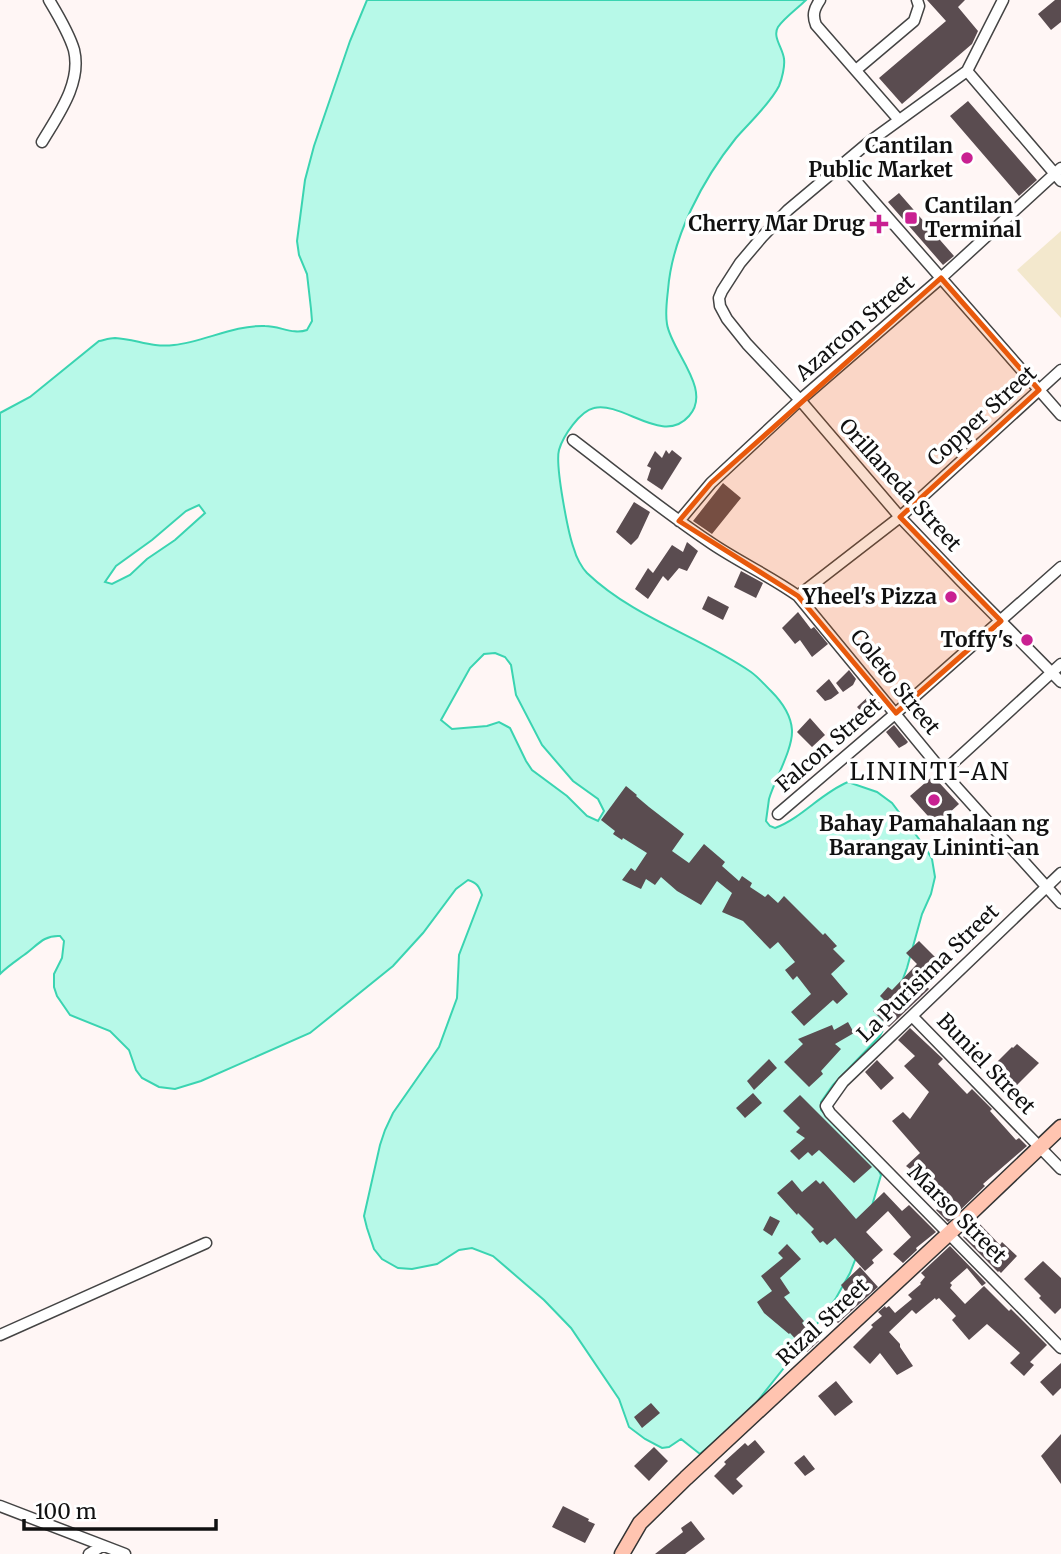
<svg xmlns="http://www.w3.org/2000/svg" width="1061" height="1554" viewBox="0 0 1061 1554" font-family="Merriweather,serif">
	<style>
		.pitch { fill: #f3e8cd }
		.water { fill: #b7f9e8; stroke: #3ad4b1; stroke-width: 2; fill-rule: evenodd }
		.building { fill: #5a4c50 }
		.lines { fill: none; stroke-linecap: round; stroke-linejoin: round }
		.street-casing { stroke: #444; stroke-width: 13 }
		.secondary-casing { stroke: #333; stroke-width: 17 }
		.street { stroke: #fff; stroke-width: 10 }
		.secondary { stroke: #ffc4b0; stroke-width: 14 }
		.marked { fill: #e8590c; fill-opacity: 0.2; stroke: #e8590c; stroke-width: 5; stroke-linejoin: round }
		.poi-dot { fill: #c92192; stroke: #fff; stroke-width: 2.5 }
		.labels { text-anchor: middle; stroke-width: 7; stroke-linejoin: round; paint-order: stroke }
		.poi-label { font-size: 21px; font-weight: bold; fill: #111; stroke: #fff; text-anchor: end }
		.street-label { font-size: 21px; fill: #111; stroke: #fff }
		.quarter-label { font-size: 24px; letter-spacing: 2px; fill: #111; stroke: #fff }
	</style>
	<rect width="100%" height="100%" fill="#fff6f5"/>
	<!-- pitch -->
	<path class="pitch" d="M1061 231V318L1017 270Z"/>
	<!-- water -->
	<path class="water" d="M367 0H806C798 8 784 18 778 27 772 37 783 48 784 59 785 66 782 79 779 86 770 104 749 123 736 138 703 179 672 237 668 290 667 300 665 313 667 324 671 351 713 390 689 416 663 446 623 401 594 408 580 411 563 436 559 450 555 465 568 533 574 549 576 557 582 568 587 573 634 618 699 636 751 672 758 677 765 685 771 691 781 701 791 715 792 730 793 749 775 779 769 799 768 806 767 814 766 821L770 826 775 828C802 818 821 793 848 782L877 792 892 803 925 847 932 859 935 877 931 894 922 914 907 968 886 1024 880 1036 833 1085 821 1102V1110L872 1158 881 1175 859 1250 850 1273 836 1298 795 1354 756 1403 729 1429 700 1454 681 1439 669 1447 662 1448 645 1439 629 1427 619 1399 571 1328 544 1300 493 1256 472 1248 459 1250 437 1264 412 1269 398 1268 382 1259 374 1249 367 1228 364 1216 380 1145 385 1130 393 1113 439 1047 457 998 459 955 482 895C479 886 477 883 468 880L456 889 423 933 393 966 310 1033 201 1081 175 1089 159 1087 142 1078 136 1070 129 1050 110 1031 70 1015 57 996 54 987V974L62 958 64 941 60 936C43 935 37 946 24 955 16 961 8 966 0 974V413L30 397 99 341C104 340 110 338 115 338 136 339 151 348 174 345 204 342 233 325 265 326 280 326 293 335 307 330L312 321 311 309 307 274 299 255 297 241 305 180 314 146 350 41ZM199 505 205 513 175 540 147 559 130 575 112 584 105 582 116 566 152 540 186 511ZM495 653 505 657 511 665 516 695 542 745 573 781 598 799 604 811 598 821 587 816 567 796 532 770 526 761 510 728 499 722 487 726 452 729 441 720 470 668 484 654Z"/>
	<!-- building -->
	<path class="building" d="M927 0H965L958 7 978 31 972 44 902 104 879 78 946 21Z
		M1055 0H1061V22L1051 30 1038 14Z
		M968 101 1037 180 1019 196 950 116Z
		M899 193 954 256 943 265 888 202Z
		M666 450 669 454 672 450 682 458 662 490 647 480 651 468 647 466 655 451 662 458Z
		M723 483 741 498 712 534 693 521Z
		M634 502 650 512 638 538 631 545 616 532Z
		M687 542 698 551 687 571 679 568 668 581 663 576 648 599 635 589 648 568 653 573 672 545 683 552Z
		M741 571 763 583 756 598 734 587Z
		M708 596 729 607 723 620 702 609Z
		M798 612 811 629 814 627 828 644 812 657 800 640 795 644 782 628Z
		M849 670 856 679 853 685 843 692 836 683Z
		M829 679 839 693 831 699 825 701 816 691Z
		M870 695 880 707 868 719 857 707Z
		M810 718 825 735 812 747 797 732Z
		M843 725 852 734 847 740 839 744 832 735Z
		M894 725 908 742 906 744 899 748 886 732Z
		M933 776 959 804 936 825 910 796Z
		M626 786 637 795 636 796 649 807 684 834 672 851 689 863 704 844 725 862 722 866 739 881 742 876 752 883 750 887 765 897 768 894 778 903 784 896 823 935 825 933 837 946 833 949 845 961 831 974 848 994 837 1004 833 1000 804 1026 791 1012 811 994 797 976 793 980 785 970 795 962 778 942 770 949 743 921 722 912 732 893 717 881 701 905 677 891 661 877 655 885 646 879 641 889 622 880 631 868 635 871 647 853 623 838 622 840 613 834 615 831 601 820Z
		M919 941 941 963 923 982 929 989 889 1027 873 1011 884 1000 880 996 888 987 892 990 917 964 906 953Z
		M848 1022 854 1033 835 1044 841 1049 821 1071 823 1074 809 1087 784 1062 803 1044 798 1039 832 1025 834 1030Z
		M910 1028 943 1059 938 1064 967 1094 972 1089 992 1109 990 1111 1016 1140 1019 1138 1027 1146 983 1184 985 1186 948 1222 936 1210 942 1205 919 1180 916 1183 906 1173 910 1169 906 1166 920 1153 892 1121 903 1112 910 1119 929 1092 904 1066 915 1056 898 1040Z
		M1017 1044 1039 1063 1014 1088 1004 1078 1007 1076 995 1064 1012 1047 1013 1048Z
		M769 1059 777 1068 754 1090 747 1081Z
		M877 1060 894 1078 881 1090 865 1072Z
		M753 1093 762 1103 745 1118 736 1108Z
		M800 1095 872 1167 854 1183 819 1150 812 1156 808 1152 799 1160 790 1151 805 1138 796 1132 800 1128 783 1111Z
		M792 1180 802 1192 816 1180 820 1184 823 1181 856 1219 884 1192 902 1211 909 1205 936 1232 916 1248 917 1250 903 1263 893 1254 911 1237 888 1211 866 1232 883 1250 872 1260 874 1263 865 1271 835 1238 827 1245 823 1241 820 1243 811 1232 814 1229 798 1213 797 1215 777 1193Z
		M770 1216 780 1221 772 1236 763 1230Z
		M978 1222 1000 1245 1002 1242 1017 1256 1001 1273 999 1271 998 1272 963 1237Z
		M787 1244 801 1259 780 1278 790 1293 784 1297 804 1321 802 1323 819 1341 807 1352 790 1333 789 1334 764 1313 757 1302 772 1291 761 1276 783 1258 778 1253Z
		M950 1246 986 1283 982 1286 967 1268 950 1283 952 1285 950 1288 965 1304 984 1286 1009 1311 1011 1309 1047 1345 1030 1362 1034 1365 1024 1376 1010 1363 1020 1353 987 1324 969 1340 952 1320 956 1316 939 1298 936 1300 935 1298 916 1314 912 1310 889 1332 900 1344V1347L913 1366 897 1375 880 1353 870 1364 853 1347 873 1327 871 1325 882 1316 878 1312 885 1306 886 1308 889 1306 895 1313 912 1299 908 1295 921 1284 920 1283 925 1277 921 1273Z
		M1043 1261 1061 1278V1308L1055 1314 1039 1298 1041 1296 1024 1279Z
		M860 1267 878 1287 838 1323 828 1313 839 1301 841 1303 849 1297 841 1285Z
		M1061 1363V1388L1053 1396 1040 1382Z
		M836 1381 853 1402 835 1416 818 1396Z
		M651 1403 660 1413 642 1428 634 1417Z
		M1061 1434V1484L1041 1456Z
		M755 1440 765 1452 736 1479 743 1486 733 1495 714 1476 726 1464 724 1462 745 1443 748 1446Z
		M654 1447 668 1461 649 1481 634 1466Z
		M804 1455 815 1469 805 1476 794 1463Z
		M563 1506 589 1519 588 1521 595 1524 585 1543 552 1527Z
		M691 1521 705 1539 685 1554H655L683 1532 681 1528Z"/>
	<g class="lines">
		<defs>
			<path id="street" d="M820 0C814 9 812 15 816 25L899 120
				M1003 0 967 71 869 142 788 210 762 237 740 263 722 291 719 298 720 306 727 319 747 344 800 400 900 517 961 581 1061 682
				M856 70 914 21 919 6 917 0
				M967 71 1061 181
				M42 142C58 115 82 83 74 50 69 33 58 15 49 0
				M841 164 1061 415
				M573 440C619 475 663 511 711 543 739 562 770 576 798 596L943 772 1061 903
				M679 521 711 483 800 400 941 278 1061 168
				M798 596 900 517 1061 370
				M943 772 1061 664
				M778 814 896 713 1061 567
				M1061 873 843 1082 826 1106 830 1113 1061 1348
				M912 1016 1061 1169
				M0 1335 206 1243
				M0 1506 125 1554
				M89 1554 102 1546"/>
			<path id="secondary" d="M622 1554 640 1523 686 1478 957 1226 1061 1127"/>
		</defs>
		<!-- street casing -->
		<use href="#street" class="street-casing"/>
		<!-- secondary casing -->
		<use href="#secondary" class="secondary-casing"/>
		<!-- street -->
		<use href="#street" class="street"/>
		<!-- secondary -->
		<use href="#secondary" class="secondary"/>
	</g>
	<!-- marked area -->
	<path class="marked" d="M941 278 1039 390 900 517 1001 621 896 713 798 596 679 521 711 483Z"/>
	<!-- markers -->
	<g class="poi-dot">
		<circle cx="967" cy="158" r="7"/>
		<rect x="904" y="211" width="14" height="14" rx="3.5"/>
		<path d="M875.5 213.5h7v7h7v7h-7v7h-7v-7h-7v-7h7z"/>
		<circle cx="951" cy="597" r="7"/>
		<circle cx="1027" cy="640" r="7"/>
		<circle cx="934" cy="800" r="7"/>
	</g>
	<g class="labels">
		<!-- poi labels -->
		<g class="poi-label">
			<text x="953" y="153">Cantilan<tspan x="953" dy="24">Public Market</tspan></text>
			<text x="925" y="213" text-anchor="start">Cantilan<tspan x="925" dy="24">Terminal</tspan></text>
			<text x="865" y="231">Cherry Mar Drug</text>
			<text x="937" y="604">Yheel's Pizza</text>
			<text x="1013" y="647">Toffy's</text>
			<text x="934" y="831" text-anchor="middle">Bahay Pamahalaan ng<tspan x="934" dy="24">Barangay Lininti-an</tspan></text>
		</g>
		<!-- street labels -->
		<g class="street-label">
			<text transform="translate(855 328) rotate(-41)" y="7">Azarcon Street</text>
			<text transform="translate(982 416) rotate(-42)" y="7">Copper Street</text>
			<text transform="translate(900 485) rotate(48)" y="7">Orillaneda Street</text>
			<text transform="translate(895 682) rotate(51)" y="7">Coleto Street</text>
			<text transform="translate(829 745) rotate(-41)" y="7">Falcon Street</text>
			<text transform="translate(928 973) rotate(-44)" y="7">La Purisima Street</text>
			<text transform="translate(986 1064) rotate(46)" y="7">Buniel Street</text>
			<text transform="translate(957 1214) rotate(45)" y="7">Marso Street</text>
			<text transform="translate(823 1322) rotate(-43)" y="7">Rizal Street</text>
		</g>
		<!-- quarter labels -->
		<g class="quarter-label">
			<text x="930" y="780">LININTI-AN</text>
		</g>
	</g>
	<!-- scale -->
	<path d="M24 1519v10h192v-10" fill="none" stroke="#111111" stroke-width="3.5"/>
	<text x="35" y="1519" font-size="21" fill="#111111" stroke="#ffffff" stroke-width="5" paint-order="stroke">100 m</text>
</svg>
